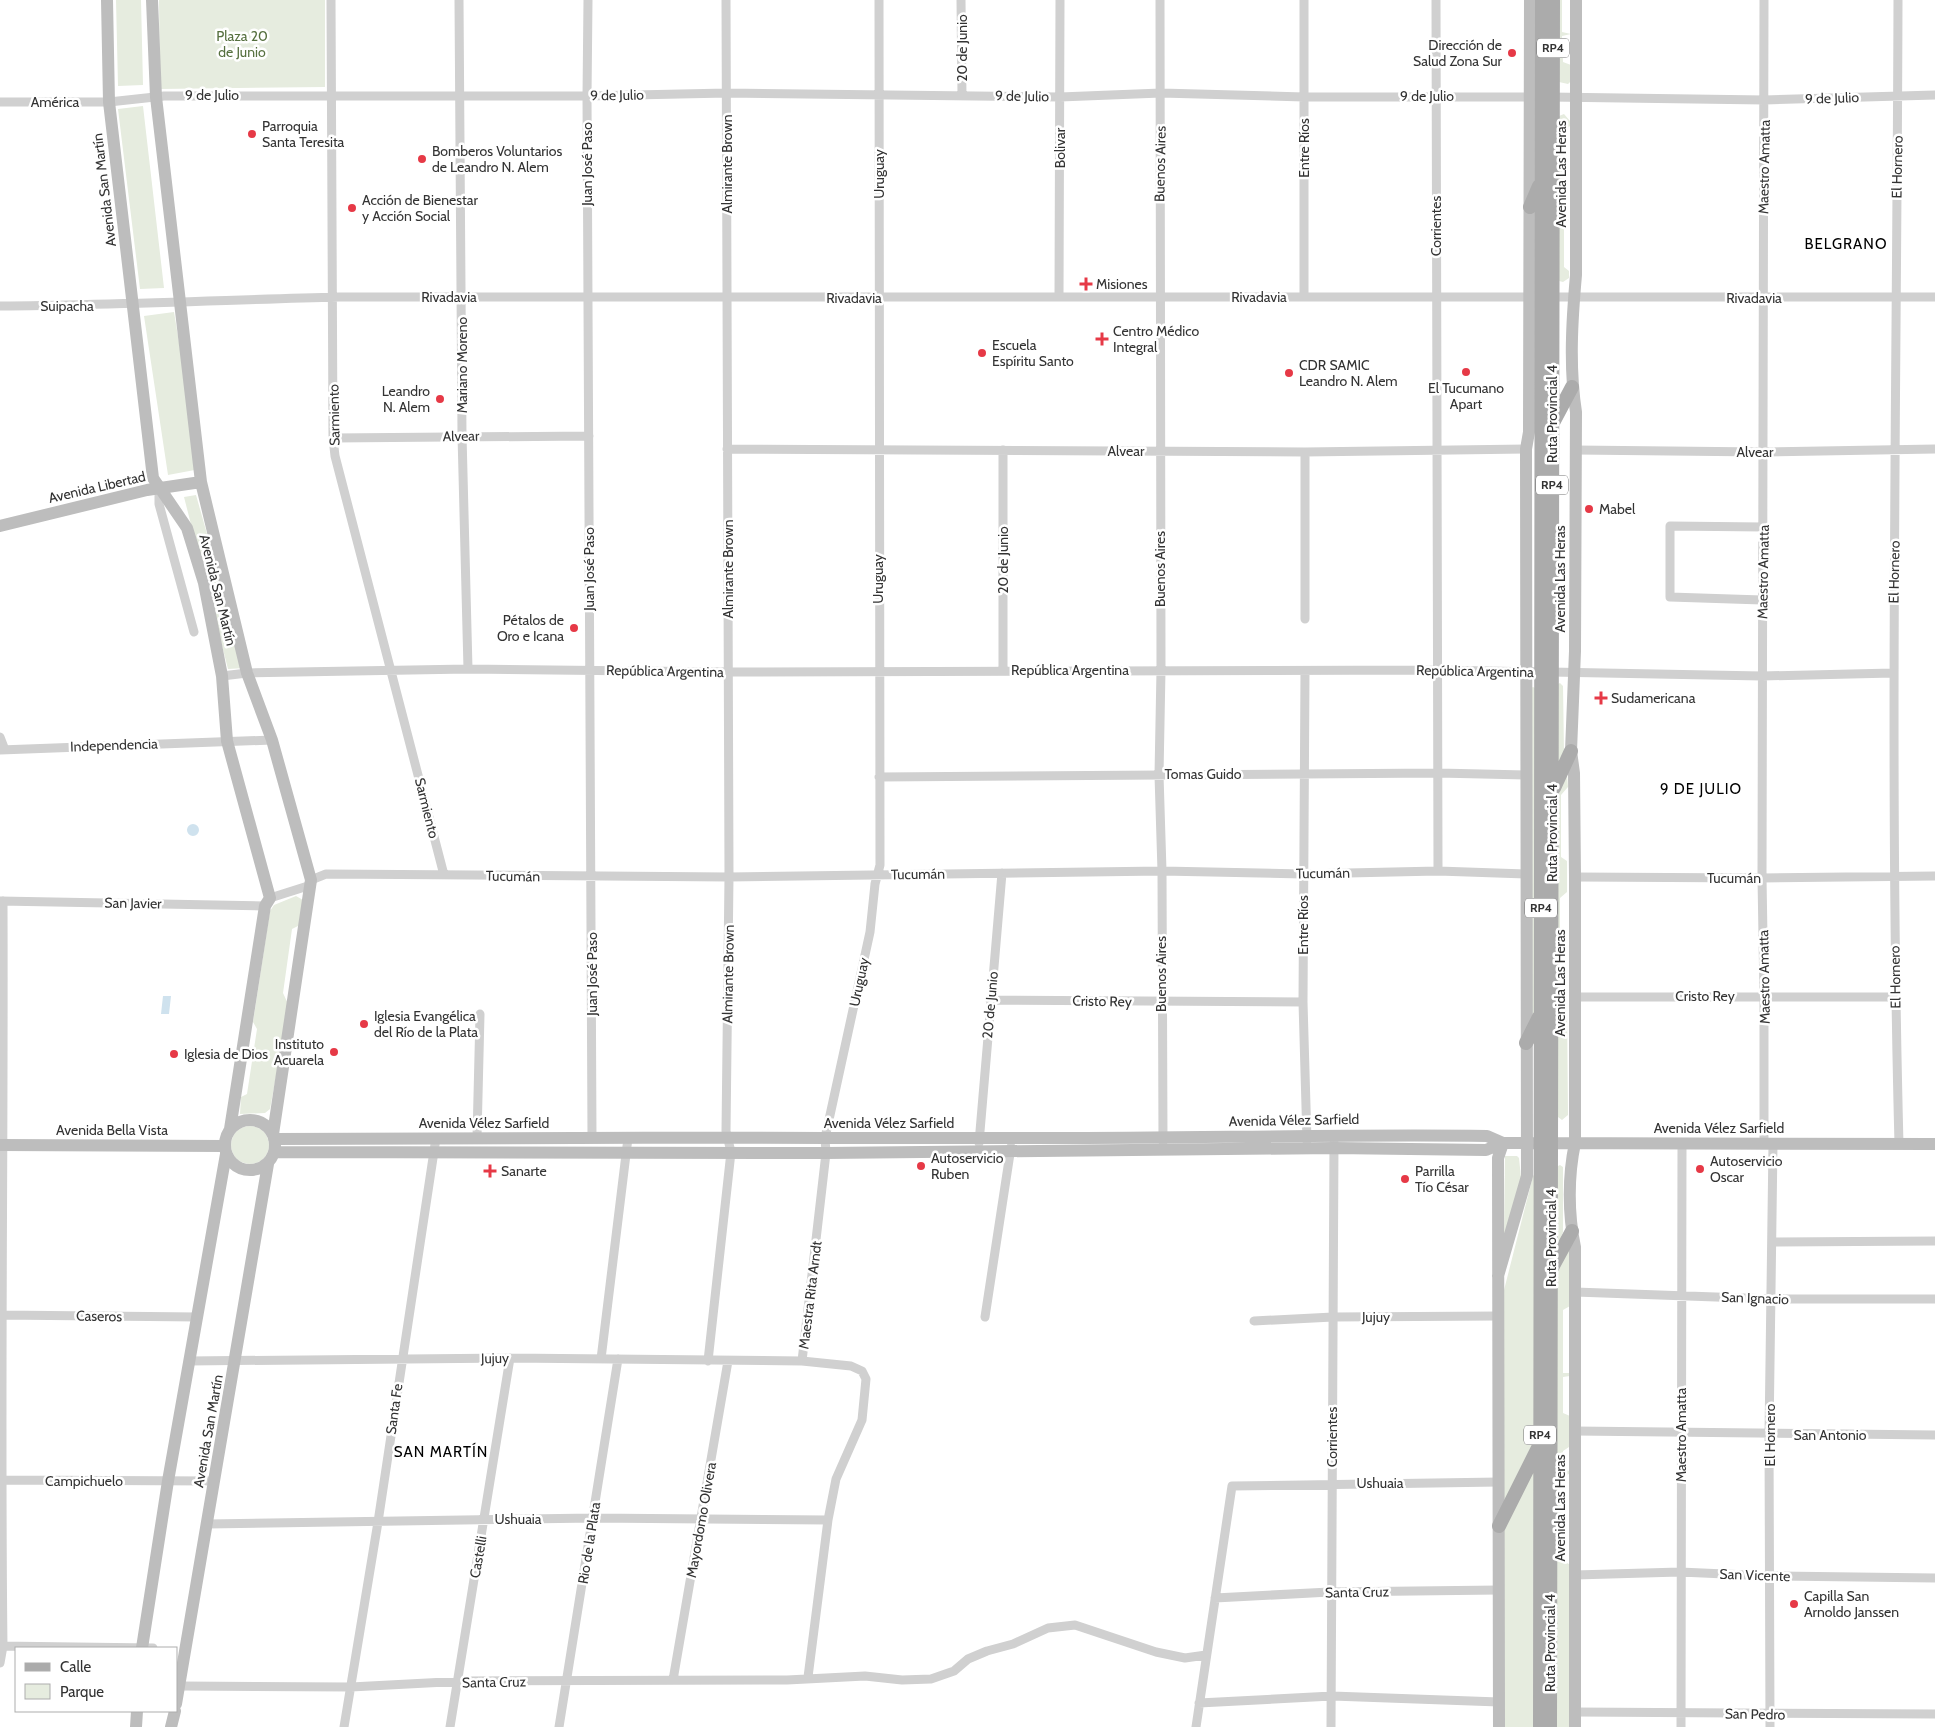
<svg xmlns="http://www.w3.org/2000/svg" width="1935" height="1727" viewBox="0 0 1935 1727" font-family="Cabin,sans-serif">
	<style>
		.green { fill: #e6ecdf }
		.water { fill: #cfe2ee }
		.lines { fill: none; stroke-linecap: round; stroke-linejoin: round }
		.minor { stroke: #d0d0d0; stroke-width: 9 }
		.secondary { stroke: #bdbdbd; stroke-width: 12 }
		.primary { stroke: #ababab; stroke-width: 14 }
		.poi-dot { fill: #e63946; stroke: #fff; stroke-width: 2 }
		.labels { text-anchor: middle; stroke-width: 5; stroke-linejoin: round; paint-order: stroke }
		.shield { fill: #fff; stroke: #707070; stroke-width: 1 }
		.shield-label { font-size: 12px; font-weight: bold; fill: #333 }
		.park-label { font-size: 14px; fill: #56703f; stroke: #fff }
		.poi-label { font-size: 14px; fill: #333; stroke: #fff; text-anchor: start }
		.street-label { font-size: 14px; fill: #333; stroke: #fff }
		.neighbourhood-label { font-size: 15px; letter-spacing: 1px; fill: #000; stroke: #fff }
	</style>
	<rect width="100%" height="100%" fill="#fff"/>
	<!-- green -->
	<path class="green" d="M116 0H141L143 85 118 86Z
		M159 0H325V87L160 89Z
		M1558 0H1562V32L1571 34 1562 36 1563 62 1571 65V81L1568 84 1559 82Z
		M143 106 164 288 140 289 118 109Z
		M1564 114 1570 121V126L1565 130 1564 216 1569 220 1564 225V267L1569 271V278L1563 282 1559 281V116Z
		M174 312 200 469 168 475 144 316Z
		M196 495 245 668 228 669 184 497Z
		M1560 683 1563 686 1564 753 1558 767V684Z
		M1533 687 1535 688 1537 1003 1532 1021 1531 688Z
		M1567 774 1568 787 1561 795V857L1567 861V892L1560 898V1000L1567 1004 1568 1115 1562 1120 1558 1117 1556 794Z
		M296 896 303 900 300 925 292 929 283 993 289 1006 270 1109 265 1113 240 1114 241 1097 247 1094 257 1029 253 1022 270 911 274 905Z
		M231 1145a19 19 0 1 1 38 0a19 19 0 1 1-38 0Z
		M1505 1156H1517L1519 1158 1521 1178 1504 1241Z
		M1560 1165 1563 1167V1232L1556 1250 1558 1166Z
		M1535 1174 1537 1439 1504 1503 1503 1294 1533 1176Z
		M1569 1246 1570 1306 1563 1310V1373H1570V1376L1563 1377V1413L1570 1416 1569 1447 1563 1451V1468L1569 1471V1474L1563 1476V1561L1569 1564V1727H1555V1272Z
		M1534 1468 1536 1727H1504V1529Z"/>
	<!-- water -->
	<path class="water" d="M187 830a6 6 0 1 1 12 0a6 6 0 1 1-12 0Z
		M163 996H171L169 1014H161Z"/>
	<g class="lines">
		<!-- minor -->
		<path class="minor" d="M331 0 333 438 335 456 444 875
			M459 0 462 435 468 669
			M588 0 587 96 592 1138
			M961 0 962 96
			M1160 0 1161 670 1159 775 1162 871 1163 1142
			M1304 0V297
			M1436 0 1438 871
			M1764 0 1762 878 1764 996V1144
			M1898 0C1897 381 1889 763 1899 1144
			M1550 97 1765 100 1935 95
			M0 102H109L164 96H587L727 93 1060 97 1161 93 1304 97H1534
			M1059 296 1060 0
			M1548 297H1935
			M0 306C113 305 226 300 339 297H1535
			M333 438 589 436
			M727 449 1305 452 1526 449
			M1576 450 1763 452 1935 449
			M1305 452V619
			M159 489V504L194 632
			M1762 600 1670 597V526L1763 527
			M1003 670V450
			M1305 671 1303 1002 1307 1141
			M222 676 247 673 468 669 728 672 1438 670 1762 676 1893 673
			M0 737 5 750
			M0 750 272 740
			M879 777 1438 773 1526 775
			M1575 877 1762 878 1935 876
			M311 880 326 874 729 877 1162 871 1303 874 1438 871 1526 874
			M270 898 311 885
			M0 901 265 906
			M1575 997H1895
			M990 1000 1303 1002
			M477 1137 480 1014
			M979 1143 1002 873
			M1772 1242 1935 1241
			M1575 1292 1772 1299H1935
			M0 1315 198 1317
			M985 1317 1011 1147
			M1254 1321 1333 1317 1499 1316
			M601 1359 628 1138
			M189 1361 510 1358 802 1361
			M708 1361 731 1152 726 1131 729 877 726 0
			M1575 1431 1935 1435
			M0 1480 214 1481
			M208 1524 593 1518 828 1520
			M1575 1575 1680 1572 1770 1576 1935 1578
			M1215 1598 1330 1592 1499 1590
			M0 1646 153 1648
			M0 1663 3 1646C0 1398 4 1149 3 901
			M808 1677 828 1520 836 1479 862 1420 866 1379 862 1371 851 1366 802 1361 826 1153 825 1138 870 932 875 884 880 865 879 0
			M673 1680 728 1361
			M180 1686 351 1687 465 1681 787 1680 865 1676 902 1680 931 1679 954 1671 968 1659 987 1651 1013 1644 1048 1628 1075 1625 1156 1652 1185 1658 1206 1655
			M1199 1703 1332 1696 1499 1702
			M1575 1712 1935 1714
			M344 1727 378 1522 436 1138
			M450 1727 510 1358
			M559 1727 618 1359
			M1196 1727 1232 1486 1499 1482
			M1331 1727 1334 1142
			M1681 1727 1682 1143
			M1770 1727 1769 1435 1773 1144"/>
		<!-- secondary -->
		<path class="secondary" d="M107 0 109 102 153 478 187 528 204 583 222 676 227 741 270 898 265 906 230 1129
			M152 0 156 97 201 482 247 673 272 740 311 880 273 1134
			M0 526 147 490 201 482
			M225 1145a25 25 0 1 1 50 0a25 25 0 1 1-50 0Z
			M274 1139C520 1137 766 1138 1012 1138 1170 1139 1328 1134 1487 1136L1503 1143
			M0 1145 225 1146
			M274 1152 826 1153 1334 1148 1486 1150 1503 1143 1935 1144
			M1498 1276 1527 1176 1526 449 1529 432 1530 0
			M142 1648 168 1481 226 1154
			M176 1704 268 1164
			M136 1727 137 1711
			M171 1727 175 1711
			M1499 1727 1498 1158 1503 1143
			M1575 1727V1247C1568 1214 1568 1176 1575 1143V877L1574 773 1571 751 1575 651 1576 412C1569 367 1572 320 1576 275V0"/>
		<!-- primary -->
		<path class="primary" d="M1530 207 1539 186
			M1554 421 1572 387
			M1554 788 1571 751
			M1526 1043 1539 1017
			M1553 1266 1572 1231
			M1499 1526 1539 1446
			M1540 1727 1542 0
			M1550 1727 1553 0"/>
	</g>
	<!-- markers -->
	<g class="poi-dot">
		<circle cx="1512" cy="53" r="5"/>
		<circle cx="252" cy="134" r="5"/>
		<circle cx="422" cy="159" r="5"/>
		<circle cx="352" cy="208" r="5"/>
		<path d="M1083.5 276.5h5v5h5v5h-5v5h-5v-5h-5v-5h5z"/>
		<path d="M1099.5 331.5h5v5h5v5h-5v5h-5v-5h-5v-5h5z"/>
		<circle cx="982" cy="353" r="5"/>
		<circle cx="1466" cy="372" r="5"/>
		<circle cx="1289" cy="373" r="5"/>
		<circle cx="440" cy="399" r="5"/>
		<circle cx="1589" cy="509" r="5"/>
		<circle cx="574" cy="628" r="5"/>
		<path d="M1598.5 690.5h5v5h5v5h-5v5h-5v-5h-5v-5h5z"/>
		<circle cx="364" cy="1024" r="5"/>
		<circle cx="334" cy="1052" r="5"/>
		<circle cx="174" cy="1054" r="5"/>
		<circle cx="921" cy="1166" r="5"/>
		<circle cx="1700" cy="1169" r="5"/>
		<path d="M487.5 1163.5h5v5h5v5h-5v5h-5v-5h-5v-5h5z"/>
		<circle cx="1405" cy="1179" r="5"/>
		<circle cx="1794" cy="1604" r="5"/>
	</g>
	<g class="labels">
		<!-- shield labels -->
		<g class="shield">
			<rect x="1537" y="38.5" width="32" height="19" rx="4"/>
			<rect x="1536" y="475.5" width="32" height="19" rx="4"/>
			<rect x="1525" y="898.5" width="32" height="19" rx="4"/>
			<rect x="1524" y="1425.5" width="32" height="19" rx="4"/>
		</g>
		<g class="shield-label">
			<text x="1553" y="52">RP4</text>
			<text x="1552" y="489">RP4</text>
			<text x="1541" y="912">RP4</text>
			<text x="1540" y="1439">RP4</text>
		</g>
		<!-- park labels -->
		<g class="park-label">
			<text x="242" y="41">Plaza 20<tspan x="242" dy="16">de Junio</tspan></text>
		</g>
		<!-- poi labels -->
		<g class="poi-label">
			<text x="1502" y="50" text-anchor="end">Dirección de<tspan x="1502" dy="16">Salud Zona Sur</tspan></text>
			<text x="262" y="131">Parroquia<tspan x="262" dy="16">Santa Teresita</tspan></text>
			<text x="432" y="156">Bomberos Voluntarios<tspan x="432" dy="16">de Leandro N. Alem</tspan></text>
			<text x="362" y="205">Acción de Bienestar<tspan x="362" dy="16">y Acción Social</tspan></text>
			<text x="1096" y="289">Misiones</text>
			<text x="1113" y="336">Centro Médico<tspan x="1113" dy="16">Integral</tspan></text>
			<text x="992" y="350">Escuela<tspan x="992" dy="16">Espíritu Santo</tspan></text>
			<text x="1299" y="370">CDR SAMIC<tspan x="1299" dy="16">Leandro N. Alem</tspan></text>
			<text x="1466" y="393" text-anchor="middle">El Tucumano<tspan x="1466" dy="16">Apart</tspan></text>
			<text x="430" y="396" text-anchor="end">Leandro<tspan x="430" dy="16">N. Alem</tspan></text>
			<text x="1599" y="514">Mabel</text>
			<text x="564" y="625" text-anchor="end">Pétalos de<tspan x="564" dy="16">Oro e Icana</tspan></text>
			<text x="1611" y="703">Sudamericana</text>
			<text x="374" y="1021">Iglesia Evangélica<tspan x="374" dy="16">del Río de la Plata</tspan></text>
			<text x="324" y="1049" text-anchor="end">Instituto<tspan x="324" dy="16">Acuarela</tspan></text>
			<text x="184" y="1059">Iglesia de Dios</text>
			<text x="931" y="1163">Autoservicio<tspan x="931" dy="16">Ruben</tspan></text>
			<text x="1710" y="1166">Autoservicio<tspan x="1710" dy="16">Oscar</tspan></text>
			<text x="501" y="1176">Sanarte</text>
			<text x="1415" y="1176">Parrilla<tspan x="1415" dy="16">Tío César</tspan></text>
			<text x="1804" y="1601">Capilla San<tspan x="1804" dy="16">Arnoldo Janssen</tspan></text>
		</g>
		<!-- street labels -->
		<g class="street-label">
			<text transform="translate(962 48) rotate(-90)" y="5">20 de Junio</text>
			<text x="212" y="100">9 de Julio</text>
			<text transform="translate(617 95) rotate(-1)" y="5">9 de Julio</text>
			<text transform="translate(1022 96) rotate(1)" y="5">9 de Julio</text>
			<text x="1427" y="101">9 de Julio</text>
			<text transform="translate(1832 98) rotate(-2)" y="5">9 de Julio</text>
			<text x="55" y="107">América</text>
			<text transform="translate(1060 148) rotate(-90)" y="5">Bolivar</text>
			<text transform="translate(1304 148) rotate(-90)" y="5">Entre Ríos</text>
			<text transform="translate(587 164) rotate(-90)" y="5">Juan José Paso</text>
			<text transform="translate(727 164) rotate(-90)" y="5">Almirante Brown</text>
			<text transform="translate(1160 164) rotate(-89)" y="5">Buenos Aires</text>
			<text transform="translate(1764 167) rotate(-89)" y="5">Maestro Amatta</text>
			<text transform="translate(1897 167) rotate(-89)" y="5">El Hornero</text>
			<text transform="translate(879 174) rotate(-90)" y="5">Uruguay</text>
			<text transform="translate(1561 174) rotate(-90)" y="5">Avenida Las Heras</text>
			<text transform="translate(104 190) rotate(-97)" y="5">Avenida San Martín</text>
			<text transform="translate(1436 226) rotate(-90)" y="5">Corrientes</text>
			<text x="449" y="302">Rivadavia</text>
			<text x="1259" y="302">Rivadavia</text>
			<text x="854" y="303">Rivadavia</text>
			<text x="1754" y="303">Rivadavia</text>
			<text x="67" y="311">Suipacha</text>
			<text transform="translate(462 365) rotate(-90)" y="5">Mariano Moreno</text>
			<text transform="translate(1552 414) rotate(-90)" y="5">Ruta Provincial 4</text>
			<text transform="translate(334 415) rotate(-91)" y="5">Sarmiento</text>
			<text transform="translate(461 436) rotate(-1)" y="5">Alvear</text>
			<text x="1126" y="456">Alvear</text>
			<text x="1755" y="457">Alvear</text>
			<text transform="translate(97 487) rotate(-13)" y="5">Avenida Libertad</text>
			<text transform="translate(1003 560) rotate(-90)" y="5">20 de Junio</text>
			<text transform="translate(589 569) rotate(-90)" y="5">Juan José Paso</text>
			<text transform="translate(728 569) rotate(-90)" y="5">Almirante Brown</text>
			<text transform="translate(1160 569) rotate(-90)" y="5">Buenos Aires</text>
			<text transform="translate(1763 572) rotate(-89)" y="5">Maestro Amatta</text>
			<text transform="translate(1894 572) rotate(-89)" y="5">El Hornero</text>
			<text transform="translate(878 579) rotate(-90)" y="5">Uruguay</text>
			<text transform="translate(1560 579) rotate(-90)" y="5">Avenida Las Heras</text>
			<text transform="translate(218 590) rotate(76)" y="5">Avenida San Martín</text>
			<text x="1070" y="675">República Argentina</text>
			<text transform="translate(665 671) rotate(1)" y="5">República Argentina</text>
			<text transform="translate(1475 671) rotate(1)" y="5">República Argentina</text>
			<text transform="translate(114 745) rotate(-2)" y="5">Independencia</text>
			<text x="1203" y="779">Tomas Guido</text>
			<text transform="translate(427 808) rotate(76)" y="5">Sarmiento</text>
			<text transform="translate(1552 833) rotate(-90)" y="5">Ruta Provincial 4</text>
			<text transform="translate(1323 873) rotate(-1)" y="5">Tucumán</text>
			<text transform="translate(918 874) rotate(-1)" y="5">Tucumán</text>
			<text transform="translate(513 876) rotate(1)" y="5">Tucumán</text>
			<text x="1734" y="883">Tucumán</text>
			<text transform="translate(133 903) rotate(1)" y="5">San Javier</text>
			<text transform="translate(1303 925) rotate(-90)" y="5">Entre Ríos</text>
			<text transform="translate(592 974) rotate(-90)" y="5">Juan José Paso</text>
			<text transform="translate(728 974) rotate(-89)" y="5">Almirante Brown</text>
			<text transform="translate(1161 974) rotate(-90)" y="5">Buenos Aires</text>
			<text transform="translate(1764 977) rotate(-91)" y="5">Maestro Amatta</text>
			<text transform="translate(1895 977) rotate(-91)" y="5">El Hornero</text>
			<text transform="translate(859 982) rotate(-78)" y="5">Uruguay</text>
			<text transform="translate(1560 983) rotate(-90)" y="5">Avenida Las Heras</text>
			<text x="1705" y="1001">Cristo Rey</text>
			<text transform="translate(1102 1001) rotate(1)" y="5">Cristo Rey</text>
			<text transform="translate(990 1005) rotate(-85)" y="5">20 de Junio</text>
			<text transform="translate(1294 1120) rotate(-1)" y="5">Avenida Vélez Sarfield</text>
			<text x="484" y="1128">Avenida Vélez Sarfield</text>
			<text x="889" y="1128">Avenida Vélez Sarfield</text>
			<text x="1719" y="1133">Avenida Vélez Sarfield</text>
			<text x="112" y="1135">Avenida Bella Vista</text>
			<text transform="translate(1551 1238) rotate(-90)" y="5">Ruta Provincial 4</text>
			<text transform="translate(810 1295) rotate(-83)" y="5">Maestra Rita Arndt</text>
			<text transform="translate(1755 1298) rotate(2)" y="5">San Ignacio</text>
			<text transform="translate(99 1316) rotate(1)" y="5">Caseros</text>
			<text x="1376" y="1322">Jujuy</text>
			<text transform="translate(495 1358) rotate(-1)" y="5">Jujuy</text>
			<text transform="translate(394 1409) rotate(-82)" y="5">Santa Fe</text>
			<text transform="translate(208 1431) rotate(-80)" y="5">Avenida San Martín</text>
			<text transform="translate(1681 1435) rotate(-90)" y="5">Maestro Amatta</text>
			<text transform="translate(1770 1435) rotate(-90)" y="5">El Hornero</text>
			<text x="1830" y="1440">San Antonio</text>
			<text transform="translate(1332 1437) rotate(-90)" y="5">Corrientes</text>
			<text x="84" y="1486">Campichuelo</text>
			<text x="1380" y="1488">Ushuaia</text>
			<text transform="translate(1560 1508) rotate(-90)" y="5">Avenida Las Heras</text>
			<text x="518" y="1524">Ushuaia</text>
			<text transform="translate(701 1520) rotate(-80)" y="5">Mayordomo Olivera</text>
			<text transform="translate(589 1543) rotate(-81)" y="5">Rio de la Plata</text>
			<text transform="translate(478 1557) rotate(-80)" y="5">Castelli</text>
			<text transform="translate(1755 1575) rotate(2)" y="5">San Vicente</text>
			<text transform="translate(1357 1592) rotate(-1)" y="5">Santa Cruz</text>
			<text transform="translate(1550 1643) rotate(-90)" y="5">Ruta Provincial 4</text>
			<text transform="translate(494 1682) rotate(-1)" y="5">Santa Cruz</text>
			<text transform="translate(1755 1714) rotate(1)" y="5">San Pedro</text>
		</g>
		<!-- neighbourhood labels -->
		<g class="neighbourhood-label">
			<text x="1846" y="249">BELGRANO</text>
			<text x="1701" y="794">9 DE JULIO</text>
			<text x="441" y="1457">SAN MARTÍN</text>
		</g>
	</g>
	<!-- legend -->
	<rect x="15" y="1647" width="162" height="65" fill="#ffffff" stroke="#adadad"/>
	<rect x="25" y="1663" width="25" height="8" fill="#ababab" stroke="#adadad"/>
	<text x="60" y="1672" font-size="15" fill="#333333">Calle</text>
	<rect x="25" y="1684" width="25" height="15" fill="#e6ecdf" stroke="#adadad"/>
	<text x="60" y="1697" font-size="15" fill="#333333">Parque</text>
</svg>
